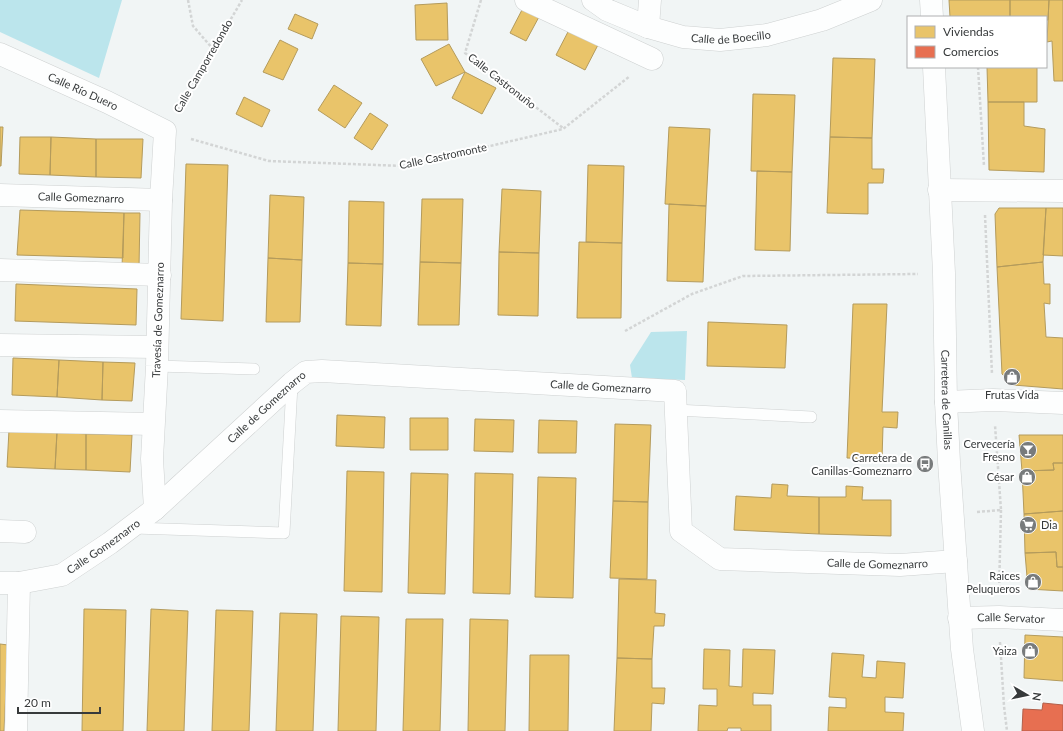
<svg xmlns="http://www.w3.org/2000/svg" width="1063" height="731" viewBox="0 0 1063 731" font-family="Lato,sans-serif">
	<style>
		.green { fill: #bbe5ec }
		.homes { fill: #e9c46a; stroke: #b49b5c }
		.shops { fill: #e76f51; stroke: #b25f4a }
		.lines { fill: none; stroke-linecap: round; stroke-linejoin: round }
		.lane-casing { stroke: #ced1d1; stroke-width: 12 }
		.street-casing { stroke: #ced1d1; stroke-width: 23 }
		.secondary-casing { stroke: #ced1d1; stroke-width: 23 }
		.path { stroke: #d3d5d5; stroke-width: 2.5; stroke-dasharray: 3 2; stroke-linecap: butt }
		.lane { stroke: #fdfefe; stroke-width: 11 }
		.street { stroke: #fdfefe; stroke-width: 22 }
		.secondary { stroke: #fdfefe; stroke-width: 22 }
		.labels { text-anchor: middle; stroke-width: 4; stroke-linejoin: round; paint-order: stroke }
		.street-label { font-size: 11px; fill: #373a3b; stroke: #fff }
		.poi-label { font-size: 11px; fill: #373a3b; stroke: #fff; text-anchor: end }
	</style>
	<rect width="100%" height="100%" fill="#f1f5f5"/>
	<!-- green -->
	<path class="green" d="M0 0H122L99 78 0 32Z
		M687 331 685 380 632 378 630 365 651 332Z"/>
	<!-- homes -->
	<path class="homes" d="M949 0H1010V17H950Z
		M1010 0H1049L1048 20H1046V17H1010Z
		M1049 0H1063V81H1054L1052 41 1047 42Z
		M447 3 448 40H416L415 5Z
		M524 6 540 15 526 41 510 33Z
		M295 14 318 24 312 39 288 29Z
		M570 28 599 43 585 70 556 55Z
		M280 40 298 49 283 80 263 72Z
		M449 44 465 72 436 86 421 59Z
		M833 58 875 59 872 138 830 137Z
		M987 67H1037V102H988Z
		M465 72 496 88 482 114 452 98Z
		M334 85 362 103 345 128 318 110Z
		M753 94 795 95 792 172 751 171Z
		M244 97 270 110 262 127 236 114Z
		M988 102H1024V126L1045 129 1044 172 989 170Z
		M370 113 388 125 372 150 354 138Z
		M0 127H3L1 166H0Z
		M669 127 710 129 706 206 665 204Z
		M20 137H51L50 175 19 174Z
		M51 137 96 139V177L50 175Z
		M830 137 872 138V169H884L883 183H868V214L827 213Z
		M96 139H143L141 178 96 177Z
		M186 164 228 165 223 321 181 319Z
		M588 165 624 166 622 243 586 242Z
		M757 171 792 172 790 251 755 250Z
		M502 189 541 191 539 253 499 252Z
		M270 195 304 197 302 260 268 258Z
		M422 199H463L461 263 420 262Z
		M349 201 384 202 383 264 348 263Z
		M669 204 706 206 703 282 667 281Z
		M999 208H1046L1043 262 997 267 995 214Z
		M1046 208H1063V256L1043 255Z
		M20 210 124 213 123 258 17 255Z
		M124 213H140L139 268 122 267Z
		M579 242 622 243 621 318H577Z
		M499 252 539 253 538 316 498 315Z
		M268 258 302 260 300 322H266Z
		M420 262 461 263 459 325H418Z
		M1043 262 1044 284H1050V304L1044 303 1046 337 1063 338V389L1013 385 1002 374 997 267Z
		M348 263 383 264 381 326 346 325Z
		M16 284 137 289 136 325 15 321Z
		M853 304H887L882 412H898L897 428 883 427 882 459 847 458Z
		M708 322 787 325 785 368 707 366Z
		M13 358 59 360 57 397 12 395Z
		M59 360 103 362 102 400 57 397Z
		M103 362 135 363 132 401 102 400Z
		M337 415 385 417 384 448 336 446Z
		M410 418H448V450H410Z
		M475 419 514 420 513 452 474 451Z
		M539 420 577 421 576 453H538Z
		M615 424 651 425 648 502 613 501Z
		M9 430 57 432 55 469 7 467Z
		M57 432 86 434V470L55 469Z
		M86 434 132 435 130 472 86 470Z
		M1019 435H1063V463H1053L1054 470 1022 471Z
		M1053 463H1063V511L1024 514 1022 471 1054 470Z
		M347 471 384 472 382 592 344 591Z
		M411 473 448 474 445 594 408 593Z
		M475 473 513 474 510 594 473 593Z
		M538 477 576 478 573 598 535 597Z
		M772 484 788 485 787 496 819 497V534L734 530 736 496 771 498Z
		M846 486 863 487 862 500H891V536L819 534V497H846Z
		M613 501 648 502 647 579 610 578Z
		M1063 511V567H1057L1056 552 1025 553 1024 514Z
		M1056 552 1057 567H1063V591L1028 589 1025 553Z
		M619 579 656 580 655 613 665 614 664 626H654L652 659 617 658Z
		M84 609 126 610 123 731H82Z
		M151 609 188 611 184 731H147Z
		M216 610 253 611 249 731H212Z
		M280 613 317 614 313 731H276Z
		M341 616 379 617 376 731H338Z
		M406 619H443L440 731H403Z
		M470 619 508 620 505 731H468Z
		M1025 635 1063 637V681L1024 678Z
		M0 644 8 645 4 731H0Z
		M704 649 730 650 729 686 742 687 743 649 775 650 773 694 753 693V705H771V731H741V728H728L727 731H698L699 705 717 706V689H703Z
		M832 653 864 655 862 677 876 678 877 661 905 663 903 698 885 697V712L904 713 903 731H828L829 707 846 708V698L829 697Z
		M530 655H569L568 731H529Z
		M617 658 652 659V688H665L664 704 652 703 651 731H614Z"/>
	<!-- shops -->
	<path class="shops" d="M1043 703 1063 705V731H1022L1023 709 1042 710Z"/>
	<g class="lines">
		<defs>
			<path id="lane" d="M157 366 254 369
				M676 410 811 417
				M134 528 284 533 292 385"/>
			<g id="street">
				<path d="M526 0 652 59"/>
				<path id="s1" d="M593 0 607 10 648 27 683 37 720 40 767 35 822 20 871 0"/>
				<path d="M648 27 650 0"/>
				<path id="s2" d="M0 54 107 102 165 131 161 200 157 366 152 459 155 509"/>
				<path d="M939 190 1063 191"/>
				<path id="s3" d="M0 195 161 200"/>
				<path d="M0 270 160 275"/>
				<path d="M0 345 156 347"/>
				<path d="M946 402 993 400 1063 403"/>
				<path d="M0 421 153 424"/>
				<path d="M0 531 25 532"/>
				<path id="s4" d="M0 583H19L62 575 110 543 155 509 292 383 306 372 322 371 675 391 681 531 720 559 900 565 956 561"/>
				<path id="s5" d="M959 618 999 617 1063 620"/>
				<path d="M16 731 19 583"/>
			</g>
			<g id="secondary">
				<path d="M931 0 932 17"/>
				<path id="s6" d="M934 67 944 273 946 402 949 462 962 649 973 731"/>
			</g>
		</defs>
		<!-- lane casing -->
		<use href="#lane" class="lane-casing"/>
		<!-- street casing -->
		<use href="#street" class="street-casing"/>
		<!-- secondary casing -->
		<use href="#secondary" class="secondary-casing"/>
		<!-- path -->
		<path class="path" d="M188 0 193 26 213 49
			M481 0 465 53 563 128
			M978 67 984 166
			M178 110 242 0
			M191 139 269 161 404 166 563 129 630 76
			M985 215 992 374
			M625 331 692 294 743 276 918 274
			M977 512 1001 510 995 425
			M999 593 1001 510
			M1000 642 1004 706 1007 731"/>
		<!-- lane -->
		<use href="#lane" class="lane"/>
		<!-- street -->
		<use href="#street" class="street"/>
		<!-- secondary -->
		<use href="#secondary" class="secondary"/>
	</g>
	<!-- icons -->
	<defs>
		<symbol id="shop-disc" viewBox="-11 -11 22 22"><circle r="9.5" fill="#787b7c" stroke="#fff"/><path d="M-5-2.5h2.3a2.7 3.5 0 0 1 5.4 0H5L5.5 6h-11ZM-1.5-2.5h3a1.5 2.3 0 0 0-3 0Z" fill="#fff"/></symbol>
		<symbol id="bar-disc" viewBox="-11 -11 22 22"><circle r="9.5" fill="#787b7c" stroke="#fff"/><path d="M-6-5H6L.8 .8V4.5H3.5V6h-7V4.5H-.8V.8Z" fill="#fff"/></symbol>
		<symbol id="bus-disc" viewBox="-11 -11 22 22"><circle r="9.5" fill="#787b7c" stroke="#fff"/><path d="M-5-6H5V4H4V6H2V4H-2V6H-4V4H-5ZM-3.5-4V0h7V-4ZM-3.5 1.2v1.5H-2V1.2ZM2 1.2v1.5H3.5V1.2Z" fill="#fff"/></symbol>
		<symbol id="supermarket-disc" viewBox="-11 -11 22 22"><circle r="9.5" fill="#787b7c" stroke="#fff"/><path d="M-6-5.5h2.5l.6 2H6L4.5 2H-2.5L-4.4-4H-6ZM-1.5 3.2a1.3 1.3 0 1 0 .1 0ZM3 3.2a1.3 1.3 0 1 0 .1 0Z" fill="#fff"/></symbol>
	</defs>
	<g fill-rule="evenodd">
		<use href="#shop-disc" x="1002" y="367" width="20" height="20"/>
		<use href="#bar-disc" x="1018" y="440" width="20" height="20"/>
		<use href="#bus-disc" x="915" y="454" width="20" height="20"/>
		<use href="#shop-disc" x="1017" y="467" width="20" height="20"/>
		<use href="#supermarket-disc" x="1018" y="515" width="20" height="20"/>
		<use href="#shop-disc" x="1023" y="572" width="20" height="20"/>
		<use href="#shop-disc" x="1020" y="641" width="20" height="20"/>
	</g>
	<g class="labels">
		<!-- street labels -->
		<g class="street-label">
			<text dy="4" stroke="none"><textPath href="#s1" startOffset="146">Calle de Boecillo</textPath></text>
			<text transform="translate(203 66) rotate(-60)" y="4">Calle Camporredondo</text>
			<text transform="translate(502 81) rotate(38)" y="4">Calle Castronuño</text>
			<text dy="4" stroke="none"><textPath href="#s2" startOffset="91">Calle Río Duero</textPath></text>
			<text transform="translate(443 156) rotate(-12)" y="4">Calle Castromonte</text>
			<text dy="4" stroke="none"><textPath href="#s3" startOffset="81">Calle Gomeznarro</textPath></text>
			<text transform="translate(158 320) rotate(-88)" y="4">Travesía de Gomeznarro</text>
			<text dy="4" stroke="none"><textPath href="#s4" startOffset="676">Calle de Gomeznarro</textPath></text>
			<text dy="4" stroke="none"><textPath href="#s6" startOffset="333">Carretera de Canillas</textPath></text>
			<text dy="4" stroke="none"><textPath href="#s4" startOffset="328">Calle de Gomeznarro</textPath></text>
			<text dy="4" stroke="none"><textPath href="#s4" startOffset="113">Calle Gomeznarro</textPath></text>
			<text dy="4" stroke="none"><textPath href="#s4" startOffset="1096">Calle de Gomeznarro</textPath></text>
			<text dy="4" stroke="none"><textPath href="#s5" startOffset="52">Calle Servator</textPath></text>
		</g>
		<!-- poi labels -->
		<g class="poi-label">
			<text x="1012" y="399" text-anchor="middle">Frutas Vida</text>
			<text x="1015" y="448">Cervecería<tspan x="1015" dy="13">Fresno</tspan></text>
			<text x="912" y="462">Carretera de<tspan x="912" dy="13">Canillas-Gomeznarro</tspan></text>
			<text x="1014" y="481">César</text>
			<text x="1041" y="529" text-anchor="start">Dia</text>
			<text x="1020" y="580">Raices<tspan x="1020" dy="13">Peluqueros</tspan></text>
			<text x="1017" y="655">Yaiza</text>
		</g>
	</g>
	<!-- legend -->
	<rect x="907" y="16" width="140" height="52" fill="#ffffff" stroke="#afb0b1"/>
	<rect x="915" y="26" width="20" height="12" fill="#e9c46a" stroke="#afb0b1"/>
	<text x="943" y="36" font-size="12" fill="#373a3b">Viviendas</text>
	<rect x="915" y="46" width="20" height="12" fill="#e76f51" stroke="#afb0b1"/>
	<text x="943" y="56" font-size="12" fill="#373a3b">Comercios</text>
	<!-- north arrow -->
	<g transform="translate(1027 695) rotate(99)" stroke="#ffffff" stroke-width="3" paint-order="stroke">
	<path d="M0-3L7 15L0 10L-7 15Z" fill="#373a3b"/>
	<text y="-6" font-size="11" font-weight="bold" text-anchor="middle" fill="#373a3b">N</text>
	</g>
	<!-- scale -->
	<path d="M18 707v6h82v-6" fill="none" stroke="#373a3b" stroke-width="2"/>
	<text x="24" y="707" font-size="12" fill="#373a3b" stroke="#ffffff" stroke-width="3" paint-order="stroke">20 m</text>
</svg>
